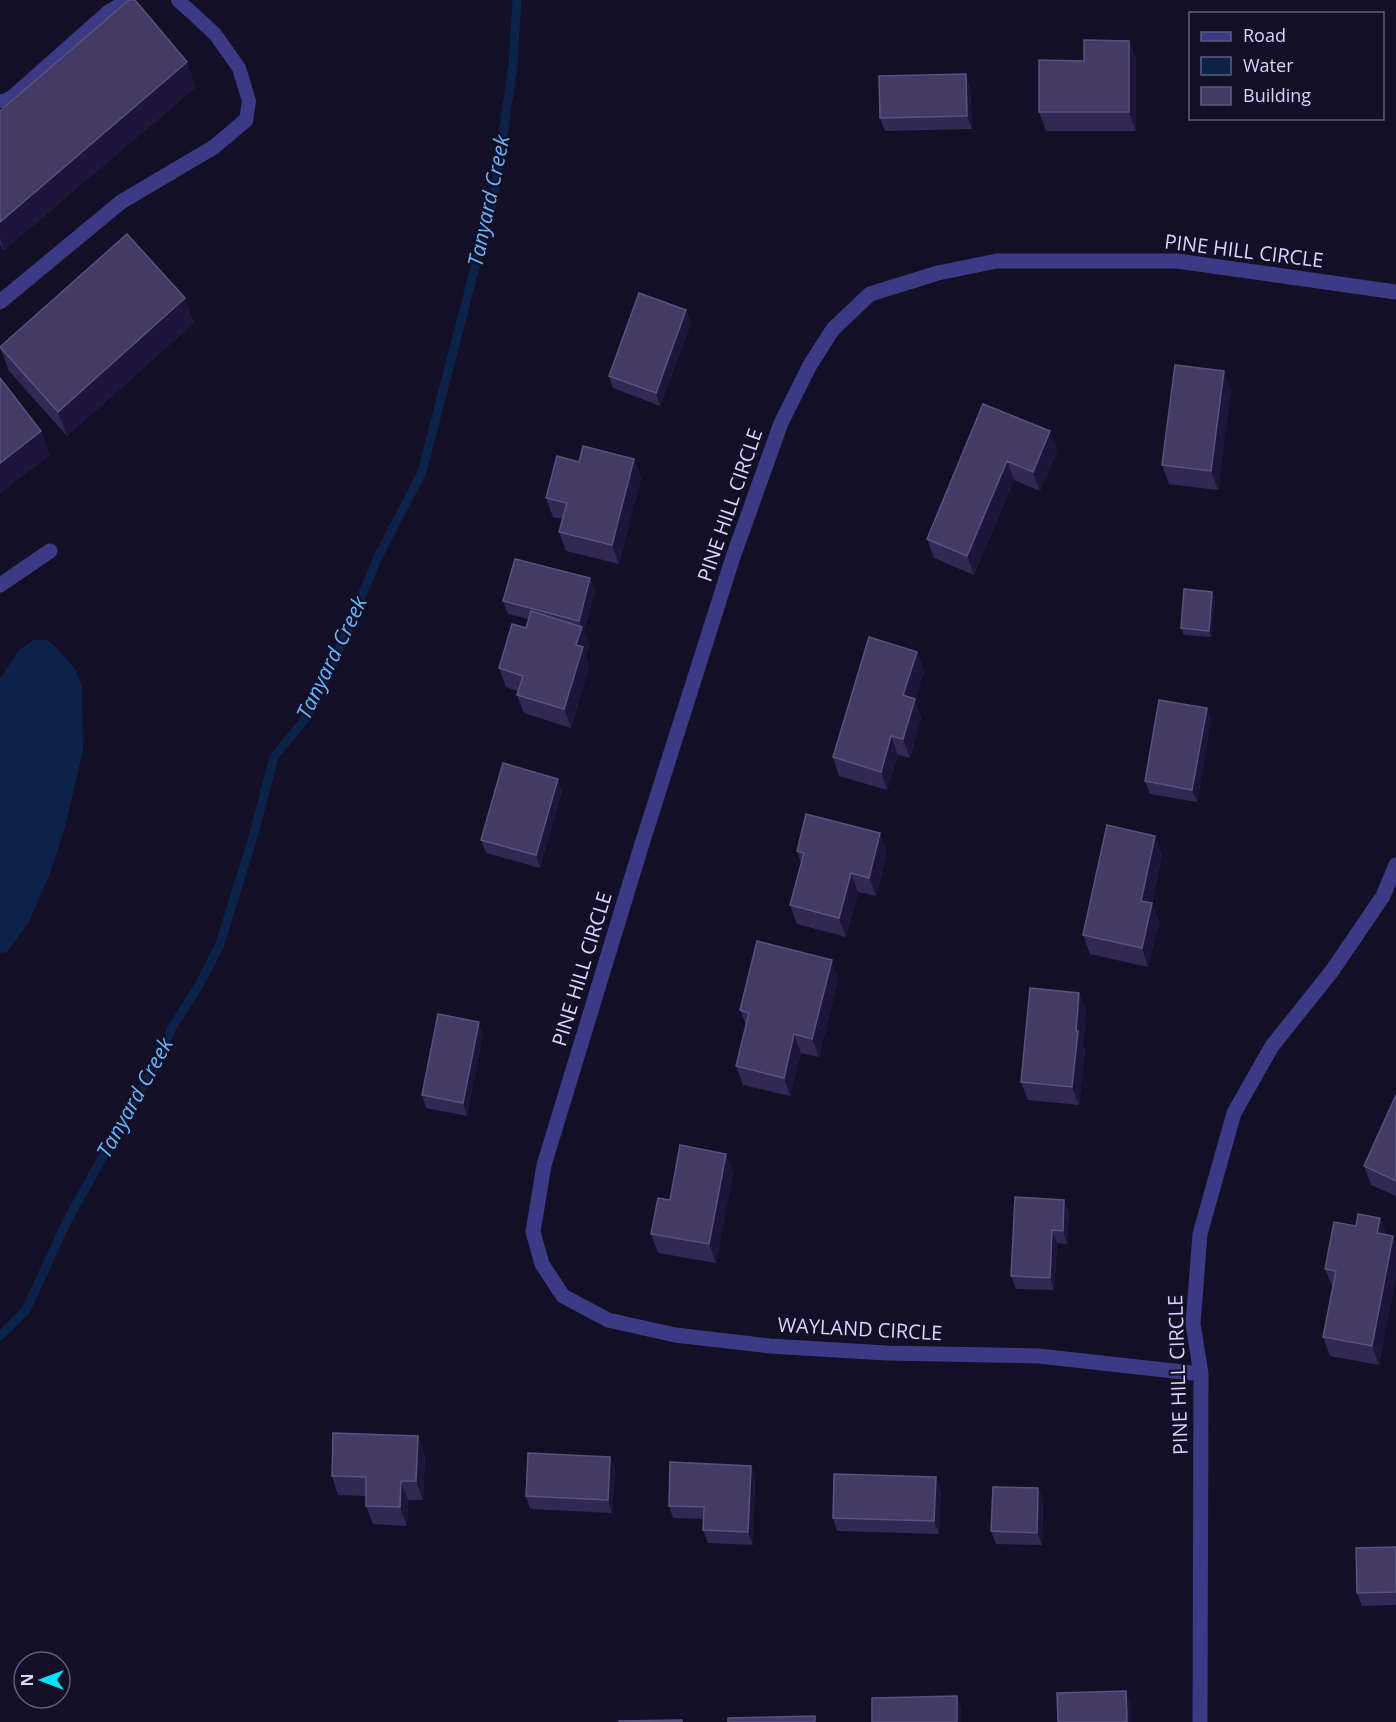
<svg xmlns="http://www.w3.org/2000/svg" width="1396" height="1722" viewBox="0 0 1396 1722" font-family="'Open Sans',sans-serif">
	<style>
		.water { fill: #0c2248 }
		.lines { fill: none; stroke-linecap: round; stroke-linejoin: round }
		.stream { stroke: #0c2248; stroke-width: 9 }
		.lane { stroke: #3d3a85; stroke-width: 14 }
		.street { stroke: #3d3a85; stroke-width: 15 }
		.wall { fill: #312854 }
		.shaded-wall { fill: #1d163a }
		.building { fill: #433a66; stroke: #5a527e; stroke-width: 1.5 }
		.labels { text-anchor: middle; stroke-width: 4.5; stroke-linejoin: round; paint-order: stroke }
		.street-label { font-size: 20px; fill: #d9d4ff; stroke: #130f26 }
		.water-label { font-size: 21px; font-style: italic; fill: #62b6ff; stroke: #130f26 }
	</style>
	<rect width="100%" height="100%" fill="#130f26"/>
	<!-- water -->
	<path class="water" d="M33 640H47L58 649 74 668 82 685 83 751 65 827 50 873 29 922 7 952 0 953V679L19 650Z"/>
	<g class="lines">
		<!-- stream -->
		<path class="stream" d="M0 1336 26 1310 68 1219 133 1103 154 1068 173 1026 198 987 220 944 253 837 274 757 305 719 328 676 377 559 422 472 495 190 513 65 517 0"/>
		<!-- lane -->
		<path class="lane" d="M178 0 215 34 239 68 249 101 246 120
			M0 101H4L13 96 109 11 128 0"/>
		<!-- street -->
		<path class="street" d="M0 302 121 202 214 147 246 120
			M0 585 50 551
			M1201 1374 1039 1356 886 1353 770 1346 675 1335 608 1320 563 1296 542 1264 533 1232 544 1165 641 847 733 557 781 423 810 365 833 329 870 294 938 273 997 261H1177L1396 292
			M1200 1722 1201 1374 1193 1324 1200 1234 1234 1113 1272 1046 1332 971 1383 896 1396 865"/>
	</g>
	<!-- wall -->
	<path class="wall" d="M1129 41 1136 60V131H1046L1039 112 1084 61Z
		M196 87 4 250 0 245V111Z
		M970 87 972 129 885 131 880 118Z
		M686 310 691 323 660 406 613 388 609 376Z
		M194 323 67 436 9 371 0 347Z
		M1231 390 1218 490 1169 484 1162 465Z
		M983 404 1057 450 1040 491 1014 480 974 575 934 558 927 539Z
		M634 459 641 478 619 564 566 551 559 532 563 519 553 517 546 498 579 462Z
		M595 591 584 632 589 645 586 656 589 666 571 728 524 713 517 695 518 691 506 687 499 668 526 628 528 619 508 614 503 601Z
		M1212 592 1215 598 1211 637 1184 635 1181 628Z
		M917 652 924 671 915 699 921 718 910 758 898 755 887 790 839 776 833 757Z
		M1207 708 1211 721 1197 802 1150 794 1145 781Z
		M562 791 540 868 486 853 481 840Z
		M797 851 887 852 876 896 858 892 846 937 797 924 790 905 801 863Z
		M1162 854 1152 903 1159 922 1148 967 1090 954 1083 935Z
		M838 979 819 1057 801 1053 790 1096 743 1085 736 1066 746 1026 740 1010Z
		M1079 993 1086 1011 1083 1045 1085 1050 1079 1105 1028 1100 1021 1082Z
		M483 1035 467 1116 426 1108 422 1095Z
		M1396 1095V1196L1371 1185 1364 1166Z
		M733 1172 716 1263 658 1253 651 1234 670 1200Z
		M1064 1200 1069 1213 1067 1244 1057 1243 1054 1290 1016 1289 1011 1276Z
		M1380 1218 1386 1234 1393 1236 1396 1243V1276L1379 1365 1330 1356 1323 1337 1333 1288 1325 1269 1356 1226Z
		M425 1455 423 1500H408L407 1526 373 1524 366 1506V1496L338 1495 332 1476Z
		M610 1457 615 1469 612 1513 530 1509 526 1496Z
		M751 1466 755 1478 753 1545 708 1543 703 1530 704 1519 673 1518 669 1506Z
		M1038 1488 1043 1500 1042 1545 996 1544 991 1531Z
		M941 1489 939 1534 837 1531 833 1518Z
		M1396 1547V1605L1362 1606 1357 1593Z"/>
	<!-- shaded-wall -->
	<path class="shaded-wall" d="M1129 41 1136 60V131L1129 112Z
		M187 62 196 87 4 250 0 238V222Z
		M966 74 970 87 972 129 967 116Z
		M185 298 194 323 67 436 58 412Z
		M686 310 691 323 660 406 656 393Z
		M1224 371 1231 390 1218 490 1211 471Z
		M41 431 50 455 0 494V463Z
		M1050 431 1057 450 1040 491 1033 472Z
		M634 459 641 478 619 564 612 545Z
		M1007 461 1014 480 974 575 967 556Z
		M590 578 595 591 584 632 589 645 586 656 589 666 571 728 564 709 576 645 582 628 579 621Z
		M1212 592 1215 598 1211 637 1209 631Z
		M917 652 924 671 915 699 921 718 910 758 903 739V695Z
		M1207 708 1211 721 1197 802 1192 790Z
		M891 736 898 755 887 790 881 772Z
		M558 779 562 791 540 868 536 855Z
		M880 833 887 852 876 896 869 878Z
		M1155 836 1162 854 1148 920 1141 901Z
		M851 873 858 892 846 937 839 918Z
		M1152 903 1159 922 1148 967 1142 948Z
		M832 960 838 979 819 1057 812 1039Z
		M1079 993 1086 1011 1083 1045 1085 1050 1079 1105 1072 1087 1076 1031Z
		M479 1022 483 1035 467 1116 463 1103Z
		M794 1034 801 1053 790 1096 784 1078Z
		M726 1154 733 1172 716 1263 709 1244Z
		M1064 1200 1069 1213 1067 1244 1063 1231Z
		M1380 1218 1387 1237 1377 1233Z
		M1052 1230 1057 1243 1054 1290 1050 1278Z
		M1393 1236 1396 1243V1276L1379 1365 1372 1346Z
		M418 1436 425 1455 423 1500 416 1481Z
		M610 1457 615 1469 612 1513 608 1500Z
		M751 1466 755 1478 753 1545 748 1532Z
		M936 1477 941 1489 939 1534 934 1521Z
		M401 1481 408 1500 407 1526 400 1507Z
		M1038 1488 1043 1500 1042 1545 1037 1533Z
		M1126 1691 1131 1704V1722H1127Z
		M957 1696 961 1708 962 1722H957Z"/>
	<!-- building -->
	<path class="building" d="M129 0H135L187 62 0 222V111Z
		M1084 40 1129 41V112H1039V60L1084 61Z
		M966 74 967 116 880 118 879 76Z
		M127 234 185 298 58 412 0 347Z
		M639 293 686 310 656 393 609 376Z
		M1175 365 1224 371 1211 471 1162 465Z
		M0 378 41 431 0 463Z
		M983 404 1050 431 1033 472 1007 461 967 556 927 539Z
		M583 446 634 459 612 545 559 532 567 503 546 498 557 456 579 462Z
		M515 559 590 578 579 621 503 601Z
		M1184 589 1212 592 1209 631 1181 628Z
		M531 611 582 627 576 645 583 647 564 709 517 695 523 676 499 668 512 624 526 628Z
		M869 637 917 652 903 695 915 699 903 739 891 736 881 772 833 757Z
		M1159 700 1207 708 1192 790 1145 781Z
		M503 763 558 779 536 855 481 840Z
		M806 814 880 833 869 878 851 873 839 918 790 905 804 853 797 851Z
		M1107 825 1155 836 1141 901 1152 903 1142 948 1083 935Z
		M757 941 832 960 812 1039 794 1034 784 1078 736 1066 749 1013 740 1010Z
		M1030 988 1079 993 1076 1031H1078L1072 1087 1021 1082Z
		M438 1014 479 1022 463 1103 422 1095Z
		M1396 1095V1181L1364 1166Z
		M680 1145 726 1154 709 1244 651 1234 658 1198 670 1200Z
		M1015 1197 1064 1200 1063 1231 1052 1230 1050 1278 1011 1276Z
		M1358 1214 1380 1218 1377 1233 1393 1236 1372 1346 1323 1337 1336 1271 1325 1269 1334 1222 1356 1226Z
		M333 1433 418 1436 416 1481H401L400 1507 366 1506V1477L332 1476Z
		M528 1453 610 1457 608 1500 526 1496Z
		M670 1462 751 1466 748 1532 703 1530 704 1507 669 1506Z
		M834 1474 936 1477 934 1521 833 1518Z
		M993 1487 1038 1488 1037 1533 991 1531Z
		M1396 1547V1592L1357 1593 1356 1548Z
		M1126 1691 1127 1722H1058L1057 1693Z
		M957 1696V1722H872V1698Z
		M815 1716V1722H728V1718Z
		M682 1720V1722H620L619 1721Z"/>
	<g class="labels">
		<!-- street labels -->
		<g class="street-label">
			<text transform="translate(1244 251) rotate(7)" y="7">PINE HILL CIRCLE</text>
			<text transform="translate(730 505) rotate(-71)" y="7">PINE HILL CIRCLE</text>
			<text transform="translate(582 969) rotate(-73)" y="7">PINE HILL CIRCLE</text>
			<text transform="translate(860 1329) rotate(3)" y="7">WAYLAND CIRCLE</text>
			<text transform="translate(1178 1375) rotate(-92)" y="7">PINE HILL CIRCLE</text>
		</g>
		<!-- water labels -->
		<g class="water-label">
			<text transform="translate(489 201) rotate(-78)" y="7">Tanyard Creek</text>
			<text transform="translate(332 658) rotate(-64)" y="7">Tanyard Creek</text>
			<text transform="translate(135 1098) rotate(-61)" y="7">Tanyard Creek</text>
		</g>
	</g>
	<!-- legend -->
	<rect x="1189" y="12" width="195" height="108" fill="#130f26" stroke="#625e7d" stroke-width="1.5"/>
	<rect x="1201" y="32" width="30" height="9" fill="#3d3a85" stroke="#625e7d" stroke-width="1.5"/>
	<text x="1243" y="42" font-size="18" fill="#d9d4ff">Road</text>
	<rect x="1201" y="57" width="30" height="18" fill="#0c2248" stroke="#625e7d" stroke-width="1.5"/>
	<text x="1243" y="72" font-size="18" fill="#d9d4ff">Water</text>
	<rect x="1201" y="87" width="30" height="18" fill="#433a66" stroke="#625e7d" stroke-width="1.5"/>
	<text x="1243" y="102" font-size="18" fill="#d9d4ff">Building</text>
	<!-- north arrow -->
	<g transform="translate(42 1680) rotate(270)"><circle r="28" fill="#130f26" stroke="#625e7d" stroke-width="1.5"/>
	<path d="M0-4.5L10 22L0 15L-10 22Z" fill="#00e5ff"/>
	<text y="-9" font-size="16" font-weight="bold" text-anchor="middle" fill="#d9d4ff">N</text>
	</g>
</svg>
